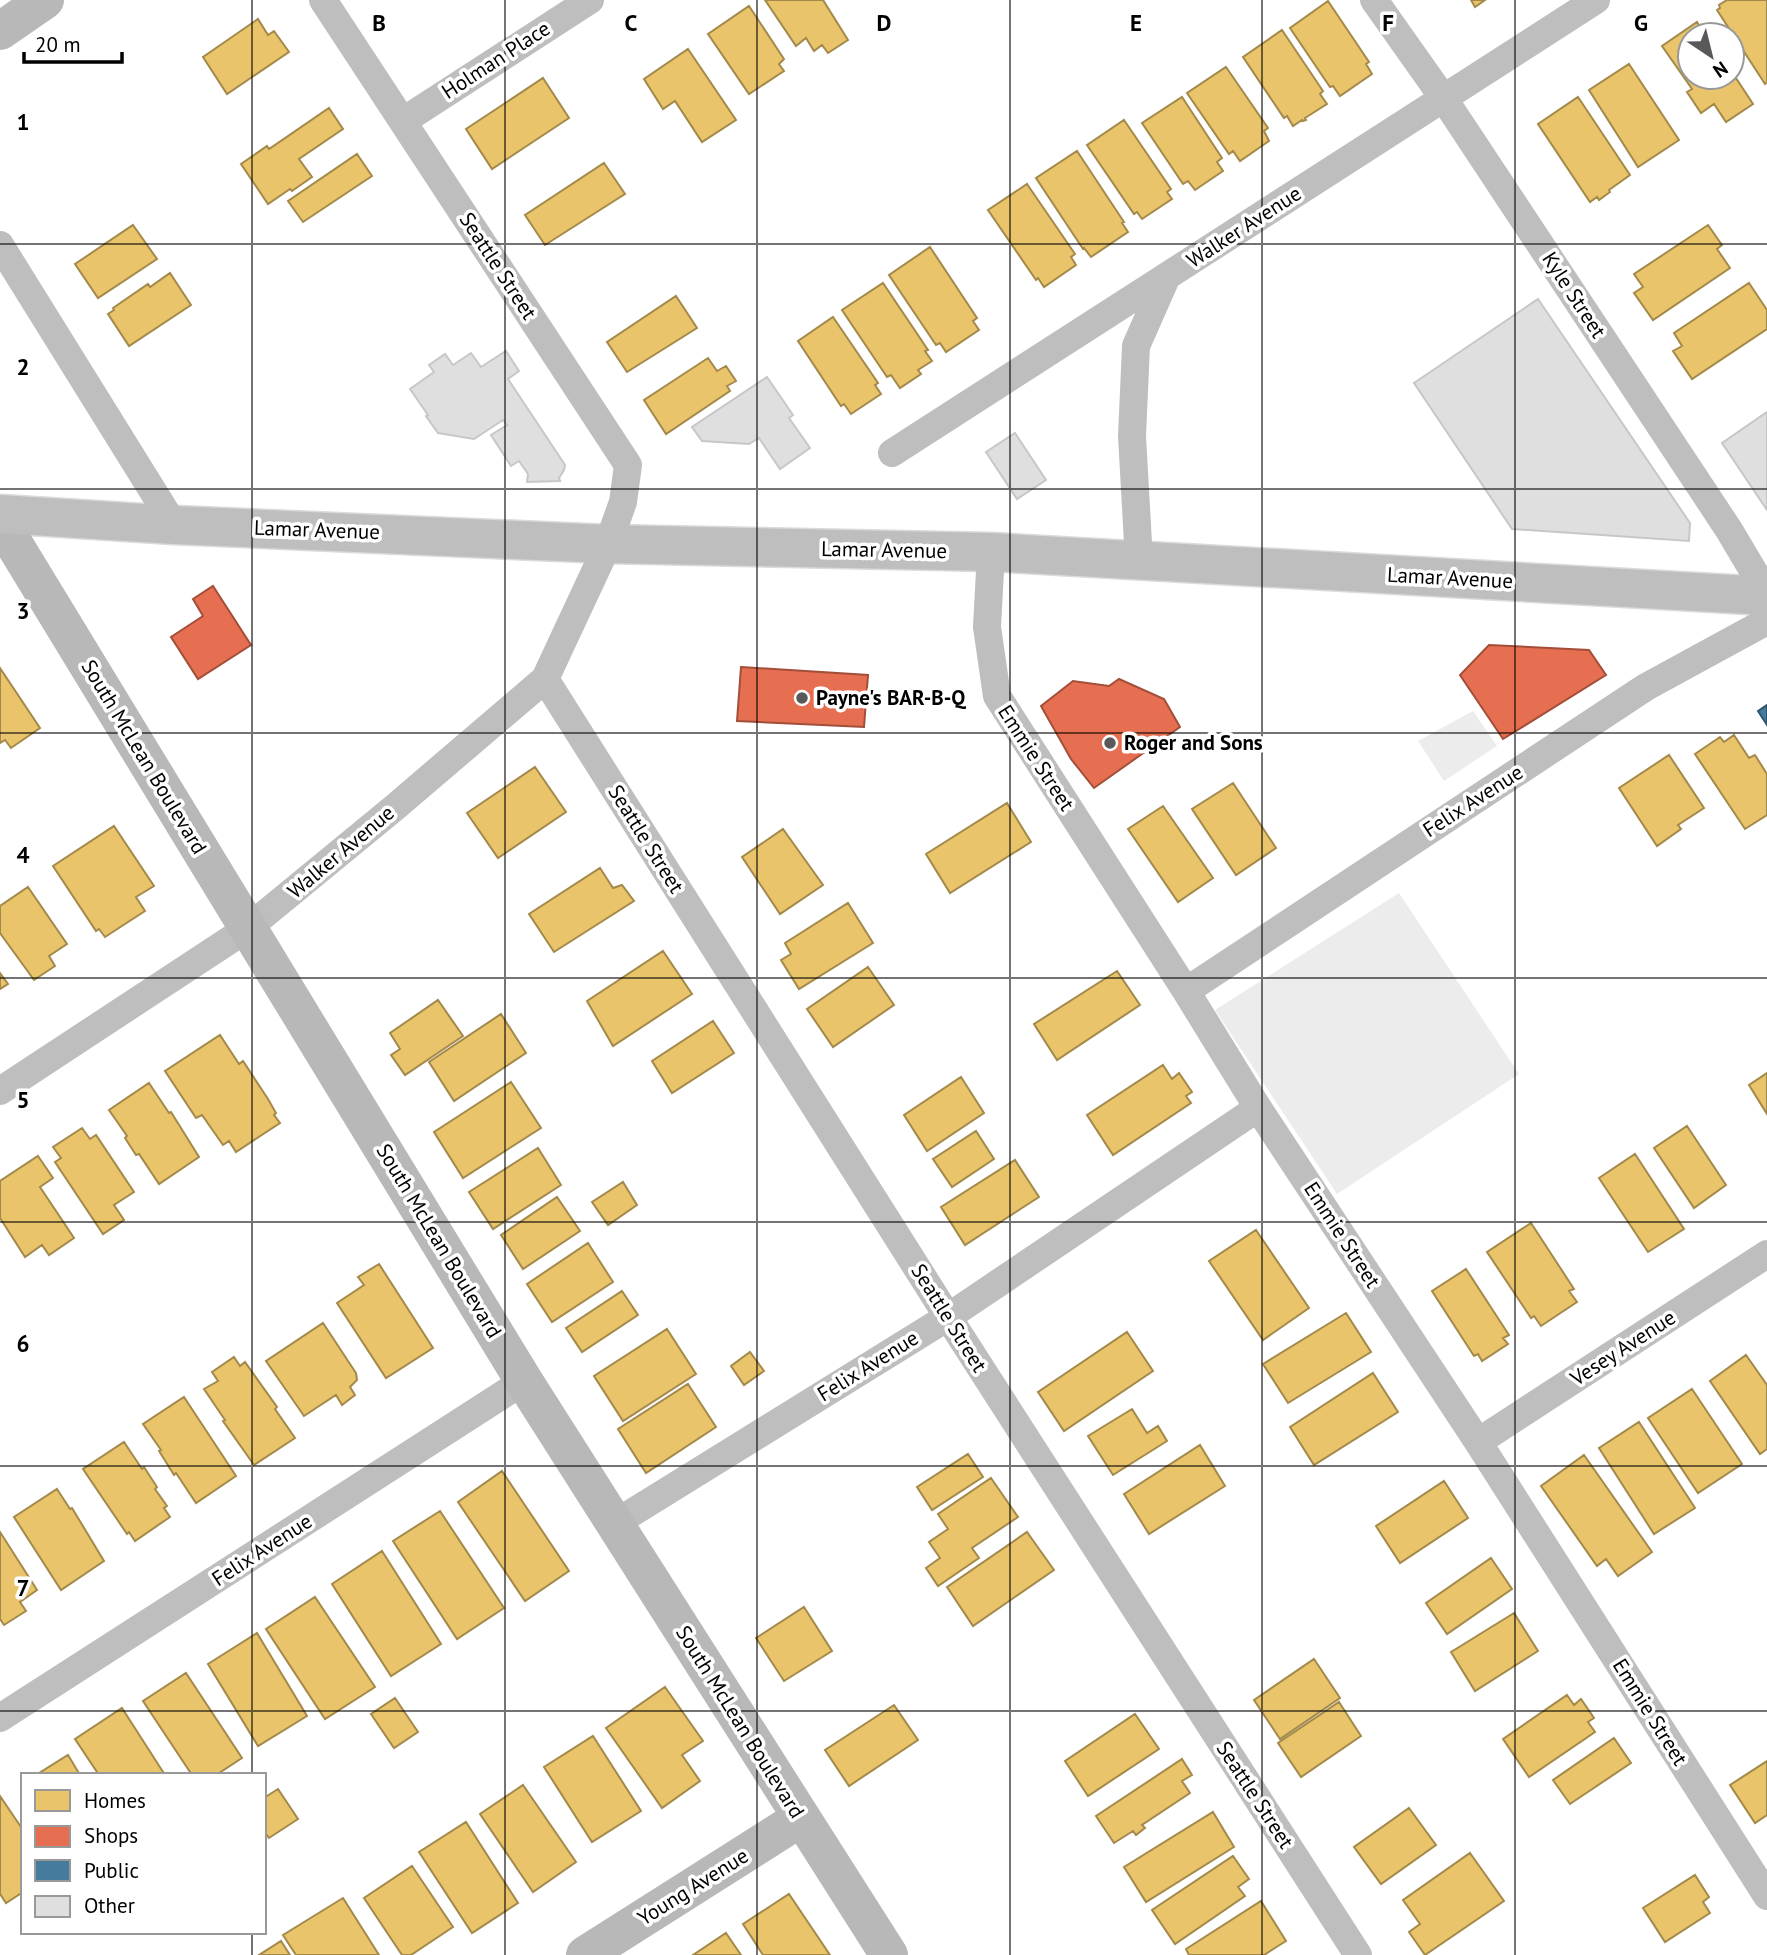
<svg xmlns="http://www.w3.org/2000/svg" width="1767" height="1955" viewBox="0 0 1767 1955" font-family="'PT Sans',sans-serif">
	<style>
		.green { fill: #ececec }
		.homes { fill: #e9c46a; stroke: #a3894a; stroke-width: 2 }
		.shops { fill: #e76f51; stroke: #a24e39; stroke-width: 2 }
		.public { fill: #457b9d; stroke: #30566e; stroke-width: 2 }
		.building { fill: #dfdfdf; stroke: #c7c7c7; stroke-width: 2 }
		.lines { fill: none; stroke-linecap: round; stroke-linejoin: round }
		.primary-casing { stroke: #dbdbdb; stroke-width: 41 }
		.street { stroke: #bebebe; stroke-width: 28 }
		.secondary { stroke: #b8b8b8; stroke-width: 38 }
		.primary { stroke: #bebebe; stroke-width: 38 }
		.grid { fill: none; stroke: #000; stroke-width: 2; stroke-opacity: 0.55 }
		.poi-dot { fill: #595959; stroke: #fff; stroke-width: 2.5 }
		.labels { text-anchor: middle; stroke-width: 7; stroke-linejoin: round; paint-order: stroke }
		.street-label { font-size: 21px; fill: #000; stroke: #fff }
		.poi-label { font-size: 21px; font-weight: bold; fill: #000; stroke: #fff; text-anchor: start }
		.grid-label { font-size: 23px; text-anchor: middle; font-weight: bold; fill: #000; stroke: #fff; stroke-width: 7; stroke-linejoin: round; paint-order: stroke }
	</style>
	<rect width="100%" height="100%" fill="#fff"/>
	<!-- green -->
	<path class="green" d="M1473 711 1497 746 1444 781 1418 741Z
		M1399 893 1519 1074 1337 1194 1215 1010Z"/>
	<!-- homes -->
	<path class="homes" d="M765 0H823L848 40 828 53 822 45 814 51 806 38 796 46Z
		M1471 0H1485L1475 7Z
		M1727 0H1767V82L1765 84 1717 10 1720 8 1719 5Z
		M1328 1 1369 62 1366 64 1372 74 1340 96 1333 86 1330 87 1290 28Z
		M749 6 784 59 779 64 784 71 749 94 708 34Z
		M258 19 268 35 274 31 289 52 227 94 203 57Z
		M1697 22 1704 34 1706 33 1708 35H1690V77H1732V72L1753 104 1726 122 1714 104 1701 113 1687 92 1692 89 1662 46Z
		M1282 30 1323 91 1320 94 1327 104 1305 118 1306 120 1303 121 1302 120 1293 126 1287 116 1284 118 1243 57Z
		M688 49 736 120 702 142 675 101 663 109 644 79Z
		M1629 64 1679 140 1638 167 1589 90Z
		M1226 67 1268 128 1264 131 1269 141 1240 161 1233 151 1229 154 1187 93Z
		M543 78 569 118 492 169 466 129Z
		M1182 97 1222 158 1217 162 1223 171 1195 190 1188 181 1183 184 1142 123Z
		M1578 97 1630 175 1609 190 1610 192 1599 200 1597 197 1590 202 1538 124Z
		M329 108 343 129 299 159 312 177 292 191 290 189 268 204 241 164 267 146 269 149Z
		M1124 120 1171 189 1167 192 1172 199 1142 219 1137 212 1134 214 1087 145Z
		M1077 151 1124 222 1122 223 1128 232 1091 257 1084 248 1083 249 1036 178Z
		M357 154 372 176 303 222 288 201Z
		M604 163 625 194 545 245 525 215Z
		M1027 184 1075 254 1071 257 1076 265 1044 287 1038 278 1036 280 988 210Z
		M133 225 157 259 98 298 75 264Z
		M1708 225 1722 245 1717 249 1730 268 1653 320 1634 293 1643 287 1634 274Z
		M930 247 977 318 973 321 979 330 946 352 940 343 936 345 889 275Z
		M170 273 191 305 129 346 108 314 114 310 113 308 148 284 150 287Z
		M883 283 928 350 925 351 932 361 918 370 921 374 900 388 891 375 887 377 842 310Z
		M1749 283 1767 310V329L1692 379 1673 351 1682 346 1674 333Z
		M676 296 697 328 627 372 607 342Z
		M833 317 878 383 875 385 881 394 851 414 844 404 841 406 798 341Z
		M708 358 717 371 726 366 736 381 727 386 730 391 666 434 644 400Z
		M0 668 40 728 11 748 5 740 0 743Z
		M1734 735 1749 758 1755 755 1767 774V815L1745 829 1695 754 1720 737 1724 742Z
		M1669 755 1704 808 1678 825 1681 829 1657 846 1619 788Z
		M535 767 566 812 498 858 467 813Z
		M1233 783 1276 848 1236 875 1192 809Z
		M1007 803 1031 842 950 893 926 854Z
		M1163 806 1213 878 1178 902 1128 829Z
		M114 826 154 886 136 897 145 911 105 937 99 929 96 931 53 866Z
		M783 829 823 885 780 914 742 857Z
		M600 868 613 888 622 885 634 901 554 952 529 914Z
		M28 887 67 944 49 956 55 966 34 980 0 933V906Z
		M848 903 873 943 799 989 781 960 791 954 785 943Z
		M663 951 692 994 613 1046 587 1001Z
		M868 967 894 1005 833 1047 807 1009Z
		M1117 971 1140 1005 1057 1060 1034 1024Z
		M0 973 8 984 0 989Z
		M438 1000 463 1036 405 1075 391 1055 400 1049 390 1033Z
		M501 1014 526 1053 454 1101 429 1062Z
		M713 1021 734 1053 672 1093 652 1061Z
		M220 1035 239 1064 243 1061 268 1099 276 1113 274 1115 280 1123 236 1152 229 1141 223 1145 202 1115 196 1118 165 1071Z
		M1163 1065 1172 1079 1179 1073 1192 1092 1186 1096 1191 1103 1113 1155 1087 1115Z
		M1767 1073V1114L1749 1085Z
		M961 1077 984 1113 927 1151 904 1115Z
		M511 1082 541 1128 463 1178 434 1132Z
		M149 1083 169 1113 171 1112 199 1157 159 1184 139 1154 136 1155 125 1138 127 1136 109 1110Z
		M1687 1126 1726 1185 1694 1208 1654 1148Z
		M82 1128 90 1139 96 1135 134 1192 114 1205 124 1220 103 1234 55 1162 61 1158 53 1147Z
		M976 1131 994 1159 952 1187 933 1159Z
		M538 1148 561 1185 493 1229 469 1192Z
		M1635 1154 1684 1229 1648 1252 1599 1178Z
		M38 1156 53 1178 40 1187 74 1238 49 1255 42 1245 25 1257 0 1218V1181Z
		M1015 1160 1039 1197 965 1245 941 1207Z
		M623 1182 637 1205 608 1225 592 1202Z
		M557 1197 580 1231 523 1269 501 1235Z
		M1531 1223 1574 1289 1569 1291 1577 1302 1541 1326 1534 1316 1531 1318 1487 1252Z
		M1256 1230 1309 1308 1263 1340 1209 1261Z
		M588 1243 613 1282 552 1322 527 1284Z
		M379 1264 433 1348 386 1378 337 1303 364 1285 358 1277Z
		M1466 1269 1509 1335 1503 1338 1508 1344 1482 1361 1478 1354 1474 1356 1432 1291Z
		M622 1291 638 1315 582 1352 566 1328Z
		M1346 1313 1371 1352 1288 1403 1263 1364Z
		M323 1323 356 1373 357 1380 350 1387 355 1395 342 1405 336 1395 304 1416 266 1361Z
		M667 1329 696 1374 623 1421 594 1376Z
		M1127 1332 1153 1371 1064 1431 1038 1392Z
		M750 1352 764 1371 744 1385 731 1366Z
		M1746 1355 1767 1385V1449L1760 1454 1710 1381Z
		M234 1357 240 1366 245 1362 277 1407 275 1409 295 1438 254 1465 223 1421 225 1420 204 1389 218 1381 212 1372Z
		M1373 1373 1398 1412 1314 1465 1290 1427Z
		M688 1384 716 1427 646 1473 618 1429Z
		M1692 1389 1742 1464 1698 1493 1648 1418Z
		M184 1397 236 1476 196 1503 176 1473 174 1475 159 1451 161 1450 143 1424Z
		M1132 1409 1147 1433 1158 1426 1167 1441 1113 1475 1088 1436Z
		M1639 1422 1695 1508 1654 1534 1599 1448Z
		M124 1442 142 1469 144 1467 157 1487 155 1489 167 1506 164 1508 170 1517 135 1541 129 1532 127 1534 83 1469Z
		M1200 1445 1225 1486 1149 1534 1124 1494Z
		M968 1454 983 1477 932 1510 917 1487Z
		M1584 1455 1652 1552 1618 1576 1606 1559 1597 1566 1541 1486Z
		M502 1471 569 1571 525 1601 458 1502Z
		M991 1478 1018 1517 972 1548 979 1558 938 1586 926 1568 940 1558 929 1542 948 1529 938 1514Z
		M1444 1481 1468 1518 1400 1563 1376 1526Z
		M57 1489 70 1509 72 1508 104 1561 61 1590 14 1517Z
		M440 1511 504 1608 457 1639 393 1541Z
		M0 1532 37 1590 20 1602 26 1611 4 1625 0 1619Z
		M1027 1532 1054 1570 973 1626 947 1587Z
		M382 1551 441 1644 391 1676 332 1584Z
		M1491 1558 1512 1589 1447 1634 1426 1603Z
		M315 1597 375 1687 325 1719 266 1629Z
		M804 1607 832 1651 784 1681 756 1638Z
		M1514 1613 1538 1651 1475 1691 1451 1652Z
		M257 1633 307 1716 258 1746 208 1664Z
		M1314 1659 1340 1698 1280 1739 1254 1700Z
		M186 1673 242 1758 216 1775H192L143 1701Z
		M665 1687 703 1741 682 1755 700 1781 662 1808 606 1728Z
		M1567 1695 1574 1705 1581 1699 1594 1718 1588 1722 1595 1732 1529 1777 1503 1739Z
		M395 1698 418 1732 394 1748 371 1714Z
		M1339 1702 1361 1736 1301 1777 1278 1743Z
		M894 1705 918 1740 849 1786 825 1750Z
		M122 1708 165 1775H99L75 1739Z
		M1135 1714 1159 1749 1088 1796 1065 1761Z
		M593 1736 641 1811 592 1842 544 1767Z
		M1614 1738 1631 1763 1570 1804 1553 1780Z
		M68 1755 80 1775H36Z
		M1182 1759 1192 1775 1182 1781 1190 1793 1142 1825 1145 1828 1136 1835 1133 1831 1114 1843 1096 1816Z
		M1767 1761V1815L1755 1823 1730 1785Z
		M523 1785 576 1862 533 1892 480 1814Z
		M278 1789 298 1819 269 1838 264 1831V1798Z
		M0 1796 23 1830V1892L6 1903 0 1894Z
		M1409 1808 1436 1845 1381 1884 1354 1847Z
		M1213 1812 1234 1847 1146 1902 1124 1867Z
		M466 1822 518 1903 472 1933 419 1852Z
		M1470 1853 1504 1901 1425 1955 1409 1932 1420 1924 1403 1900Z
		M1233 1856 1249 1879 1238 1887 1245 1896 1175 1944 1152 1910Z
		M412 1866 453 1927 411 1955H402L364 1898Z
		M1695 1875 1709 1897 1703 1902 1710 1913 1665 1942 1643 1908Z
		M789 1894 830 1955H763L743 1924Z
		M343 1898 379 1955H296L283 1935Z
		M1261 1901 1286 1941 1264 1955H1189L1186 1949Z
		M726 1933 741 1955H693Z
		M281 1941 290 1955H259Z"/>
	<!-- shops -->
	<path class="shops" d="M213 586 251 645 198 679 171 637 203 616 193 599Z
		M1489 645 1589 650 1606 675 1503 739 1460 675Z
		M741 667 868 675 864 727 737 721Z
		M1119 679 1164 699 1180 727 1094 788 1071 759 1041 706 1073 681 1109 686Z"/>
	<!-- public -->
	<path class="public" d="M1767 705V725L1758 711Z"/>
	<!-- building -->
	<path class="building" d="M1538 299 1690 523 1689 541 1512 529 1414 383Z
		M506 351 519 371 508 379 565 465 564 470 559 478 560 481 527 482 528 474 519 461 511 466 491 435 507 425 503 420 474 439 438 433 426 416 428 415 410 389 434 372 429 365 445 354 453 365 471 353 481 367Z
		M767 377 793 415 789 418 810 448 780 469 759 438 749 444 702 441 692 427Z
		M1767 412V510L1722 443Z
		M1015 433 1046 480 1017 499 986 452Z"/>
	<g class="lines">
		<defs>
			<path id="primary" d="M0 514 174 525 608 544 991 552 1767 596"/>
		</defs>
		<!-- primary casing -->
		<use href="#primary" class="primary-casing"/>
		<!-- street -->
		<path class="street" d="M1374 0 1444 99 1729 530 1767 594
			M403 121 590 0
			M0 245 174 525
			M892 453 1596 0
			M991 552 987 627 997 696 1186 991 1258 1108 1478 1442 1767 1896
			M1139 561 1132 436 1136 346 1166 278
			M545 679 948 1317 1358 1955
			M1186 991 1646 687 1767 621
			M0 1091 248 928 394 808 545 679 608 544 623 502 628 465 323 0
			M1478 1442 1767 1254
			M614 1524 948 1317 1258 1108
			M0 1718 524 1381"/>
		<!-- secondary -->
		<path class="secondary" d="M0 31 45 0
			M0 521 524 1381 889 1955
			M585 1955 801 1818"/>
		<!-- primary -->
		<use href="#primary" class="primary"/>
	</g>
	<!-- grid -->
	<path class="grid" d="M252 0V1775M505 0V1955M757 0V1955M1010 0V1955M1262 0V1955M1515 0V1955M0 244H1767M0 489H1767M0 733H1767M0 978H1767M0 1222H1767M0 1466H1767M0 1711H1767M252 1932V1955"/>
	<!-- markers -->
	<g class="poi-dot">
		<circle cx="802" cy="698" r="7"/>
		<circle cx="1110" cy="743" r="7"/>
	</g>
	<g class="labels">
		<!-- street labels -->
		<g class="street-label">
			<text transform="translate(496 60) rotate(-33)" y="7">Holman Place</text>
			<text transform="translate(1244 227) rotate(-33)" y="7">Walker Avenue</text>
			<text transform="translate(498 266) rotate(57)" y="7">Seattle Street</text>
			<text transform="translate(1574 295) rotate(57)" y="7">Kyle Street</text>
			<text transform="translate(317 530) rotate(2)" y="7">Lamar Avenue</text>
			<text transform="translate(884 550) rotate(1)" y="7">Lamar Avenue</text>
			<text transform="translate(1450 578) rotate(3)" y="7">Lamar Avenue</text>
			<text transform="translate(144 757) rotate(59)" y="7">South McLean Boulevard</text>
			<text transform="translate(1036 758) rotate(57)" y="7">Emmie Street</text>
			<text transform="translate(1473 801) rotate(-33)" y="7">Felix Avenue</text>
			<text transform="translate(646 839) rotate(58)" y="7">Seattle Street</text>
			<text transform="translate(341 852) rotate(-40)" y="7">Walker Avenue</text>
			<text transform="translate(1342 1235) rotate(57)" y="7">Emmie Street</text>
			<text transform="translate(439 1241) rotate(59)" y="7">South McLean Boulevard</text>
			<text transform="translate(949 1318) rotate(58)" y="7">Seattle Street</text>
			<text transform="translate(1623 1348) rotate(-33)" y="7">Vesey Avenue</text>
			<text transform="translate(868 1366) rotate(-32)" y="7">Felix Avenue</text>
			<text transform="translate(262 1550) rotate(-33)" y="7">Felix Avenue</text>
			<text transform="translate(1650 1712) rotate(58)" y="7">Emmie Street</text>
			<text transform="translate(740 1722) rotate(58)" y="7">South McLean Boulevard</text>
			<text transform="translate(1255 1795) rotate(57)" y="7">Seattle Street</text>
			<text transform="translate(693 1887) rotate(-32)" y="7">Young Avenue</text>
		</g>
		<!-- poi labels -->
		<g class="poi-label">
			<text x="816" y="705">Payne's BAR-B-Q</text>
			<text x="1124" y="750">Roger and Sons</text>
		</g>
	</g>
	<g class="grid-label">
		<text x="379" y="31">B</text>
		<text x="631" y="31">C</text>
		<text x="884" y="31">D</text>
		<text x="1136" y="31">E</text>
		<text x="1388" y="31">F</text>
		<text x="1641" y="31">G</text>
		<text x="23" y="130">1</text>
		<text x="23" y="375">2</text>
		<text x="23" y="619">3</text>
		<text x="23" y="863">4</text>
		<text x="23" y="1108">5</text>
		<text x="23" y="1352">6</text>
		<text x="23" y="1596">7</text>
	</g>
	<!-- legend -->
	<rect x="21" y="1773" width="245" height="161" fill="#ffffff" stroke="#999999" stroke-width="2"/>
	<rect x="35" y="1790" width="35" height="21" fill="#e9c46a" stroke="#999999" stroke-width="2"/>
	<text x="84" y="1808" font-size="21" fill="#000000">Homes</text>
	<rect x="35" y="1826" width="35" height="21" fill="#e76f51" stroke="#999999" stroke-width="2"/>
	<text x="84" y="1843" font-size="21" fill="#000000">Shops</text>
	<rect x="35" y="1860" width="35" height="21" fill="#457b9d" stroke="#999999" stroke-width="2"/>
	<text x="84" y="1878" font-size="21" fill="#000000">Public</text>
	<rect x="35" y="1896" width="35" height="21" fill="#dfdfdf" stroke="#999999" stroke-width="2"/>
	<text x="84" y="1913" font-size="21" fill="#000000">Other</text>
	<!-- north arrow -->
	<g transform="translate(1711 56) rotate(145)"><circle r="33" fill="#ffffff" stroke="#999999" stroke-width="2"/>
	<path d="M0-5L12 26L0 18L-12 26Z" fill="#595959"/>
	<text y="-10" font-size="19" font-weight="bold" text-anchor="middle" fill="#000000">N</text>
	</g>
	<!-- scale -->
	<path d="M24 52v10h98v-10" fill="none" stroke="#000000" stroke-width="3.5"/>
	<text x="35" y="52" font-size="21" fill="#000000" stroke="#ffffff" stroke-width="5" paint-order="stroke">20 m</text>
</svg>
